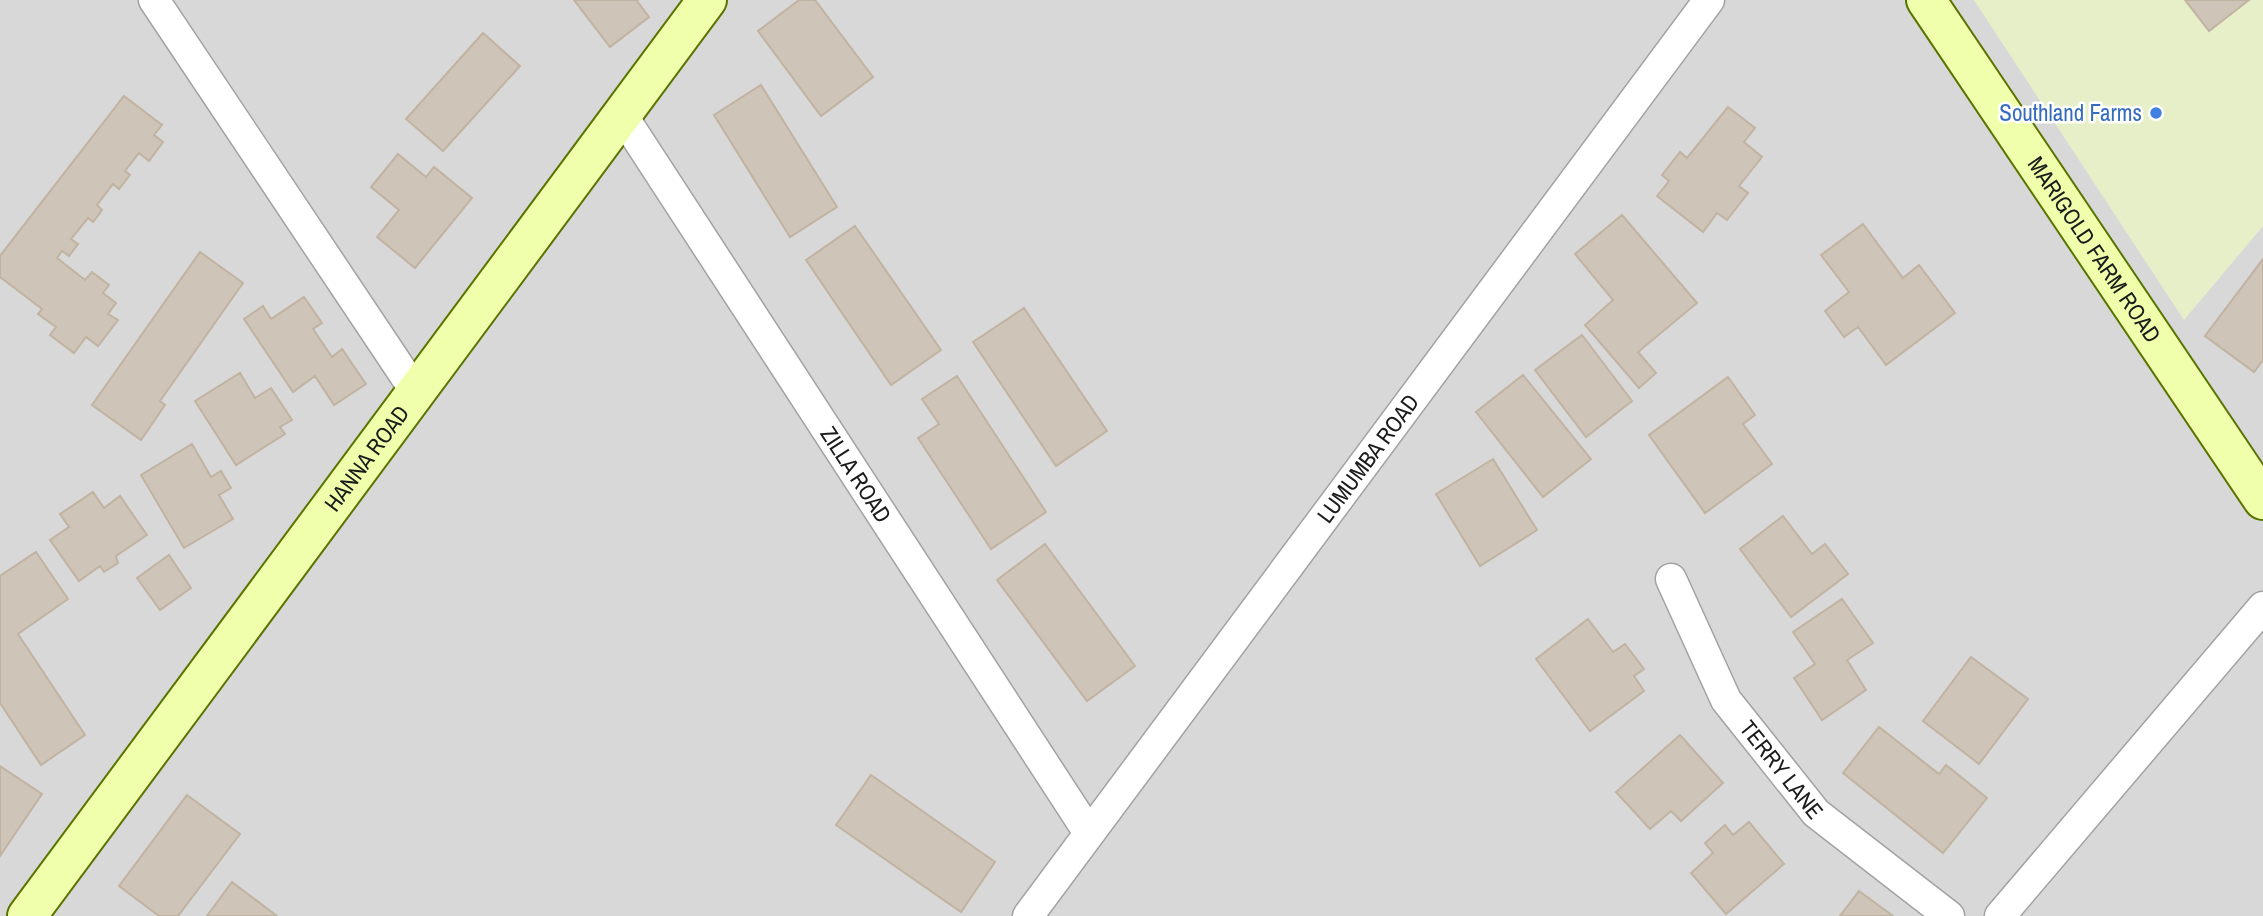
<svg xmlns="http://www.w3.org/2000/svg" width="2263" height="916" viewBox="0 0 2263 916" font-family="'Archivo Narrow',sans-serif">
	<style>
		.residential { fill: #d9d8d8 }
		.farmland { fill: #e7efc8 }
		.building { fill: #cec5b8; stroke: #c1b3a1; stroke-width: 2 }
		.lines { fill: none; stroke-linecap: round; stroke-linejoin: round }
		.street-casing { stroke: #a2a2a2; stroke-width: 33 }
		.secondary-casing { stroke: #587400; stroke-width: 42 }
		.street { stroke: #fff; stroke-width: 30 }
		.secondary { stroke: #f0ffac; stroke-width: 38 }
		.shop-dot { fill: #3f7fe0; stroke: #fff; stroke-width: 2.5 }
		.labels { text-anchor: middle; stroke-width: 5; stroke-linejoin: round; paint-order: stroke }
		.shop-label { font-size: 23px; fill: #366cbe; stroke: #fff; text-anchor: end }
		.street-label { font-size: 23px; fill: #1b1b1b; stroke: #fff }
	</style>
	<rect width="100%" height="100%" fill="#eeebdf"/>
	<!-- residential -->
	<path class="residential" d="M0 0H2263V916H0Z"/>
	<!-- farmland -->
	<path class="farmland" d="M1974 0H2263V226L2184 320Z"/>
	<!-- building -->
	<path class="building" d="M574 0H638L637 1 649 17 610 47Z
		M799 0H815L873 77 821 116 758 31Z
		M2185 0H2249L2209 31Z
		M483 33 520 66 443 151 406 119Z
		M761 85 837 207 790 237 714 115Z
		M124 96 162 125 154 135 163 142 149 161 139 153 125 171 130 175 119 189 113 184 97 205 102 210 93 222 88 218 71 239 78 244 69 256 62 251 57 258 85 280 92 272 109 285 103 293 116 303 108 314 118 320 98 346 86 337 74 353 50 335 56 327 38 314 42 309 0 277V256Z
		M1728 107 1755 128 1744 142 1762 157 1739 186 1748 193 1727 220 1717 213 1703 232 1657 196 1669 181 1662 175 1680 152 1687 158Z
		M398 154 426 177 434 167 472 198 415 268 377 237 399 210 371 187Z
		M1622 215 1697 303 1638 352 1656 373 1639 388 1585 325 1613 300 1575 254Z
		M1863 224 1903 278 1919 265 1955 313 1886 365 1858 327 1844 337 1825 311 1849 292 1821 255Z
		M855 226 941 350 891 385 806 260Z
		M200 252 243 283 160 401 165 405 141 440 92 405Z
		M2263 259V360L2254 372 2205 336Z
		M304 297 322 323 313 329 332 357 342 349 366 384 334 405 315 376 293 392 244 319 263 306 271 319Z
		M1024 308 1107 431 1056 466 973 342Z
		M1582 335 1632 401 1586 437 1535 370Z
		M240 373 255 398 271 388 292 420 280 427 285 434 236 465 195 401Z
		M1523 375 1591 459 1543 497 1476 412Z
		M957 376 1046 512 991 549 918 438 939 424 922 399Z
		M1728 377 1755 415 1743 424 1772 464 1705 513 1649 435Z
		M192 444 211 477 221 471 231 488 219 495 233 519 184 548 141 475Z
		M1493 459 1537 530 1480 566 1436 494Z
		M93 492 104 508 120 496 147 535 116 556 118 563 104 572 100 566 79 581 50 540 69 527 60 514Z
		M1783 516 1812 554 1825 544 1848 574 1791 617 1740 549Z
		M1045 544 1135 666 1087 701 997 580Z
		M36 552 68 599 18 634 85 735 41 765 0 703V576Z
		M169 555 191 588 160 610 137 578Z
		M1842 599 1873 643 1847 660 1866 690 1822 720 1794 678 1815 664 1793 632Z
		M1588 619 1613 652 1625 644 1644 669 1634 676 1644 691 1590 731 1536 659Z
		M1971 657 2028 699 1979 764 1923 721Z
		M1879 727 1939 774 1946 765 1987 798 1943 853 1843 773Z
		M1680 735 1723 783 1681 821 1671 811 1650 829 1616 792Z
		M0 766 42 794 0 856Z
		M871 775 995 862 961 912 836 825Z
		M187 795 240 834 178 916H159L119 886Z
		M1749 822 1784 864 1726 914 1691 873 1713 853 1705 843 1725 825 1733 835Z
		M232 882 277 916H207Z
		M1859 891 1893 916H1840Z"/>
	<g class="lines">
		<defs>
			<g id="street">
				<path d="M154 0 416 392"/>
				<path id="s1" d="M622 115 1089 833"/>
				<path id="s2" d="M1671 579 1726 700 1816 813 1949 916"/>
				<path id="s3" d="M1028 916 1709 0"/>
				<path d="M2000 916 2263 607"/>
			</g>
			<g id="secondary">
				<path id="s4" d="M1926 0 2263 500"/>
				<path id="s5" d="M27 916 707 0"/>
			</g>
		</defs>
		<!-- street casing -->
		<use href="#street" class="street-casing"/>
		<!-- secondary casing -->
		<use href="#secondary" class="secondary-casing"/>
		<!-- street -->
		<use href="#street" class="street"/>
		<!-- secondary -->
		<use href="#secondary" class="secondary"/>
	</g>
	<!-- markers -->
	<circle class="shop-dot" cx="2156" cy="113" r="7"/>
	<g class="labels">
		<!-- shop labels -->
		<g class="shop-label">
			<text x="2142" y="121">Southland Farms</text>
		</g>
		<!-- street labels -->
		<g class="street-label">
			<text dy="8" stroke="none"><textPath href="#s4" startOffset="301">MARIGOLD FARM ROAD</textPath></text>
			<text dy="8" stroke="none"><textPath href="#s5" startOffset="570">HANNA ROAD</textPath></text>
			<text dy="8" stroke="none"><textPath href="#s3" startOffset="570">LUMUMBA ROAD</textPath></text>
			<text dy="8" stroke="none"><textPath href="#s1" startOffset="429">ZILLA ROAD</textPath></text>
			<text dy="8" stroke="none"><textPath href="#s2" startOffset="222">TERRY LANE</textPath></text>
		</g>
	</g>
</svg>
